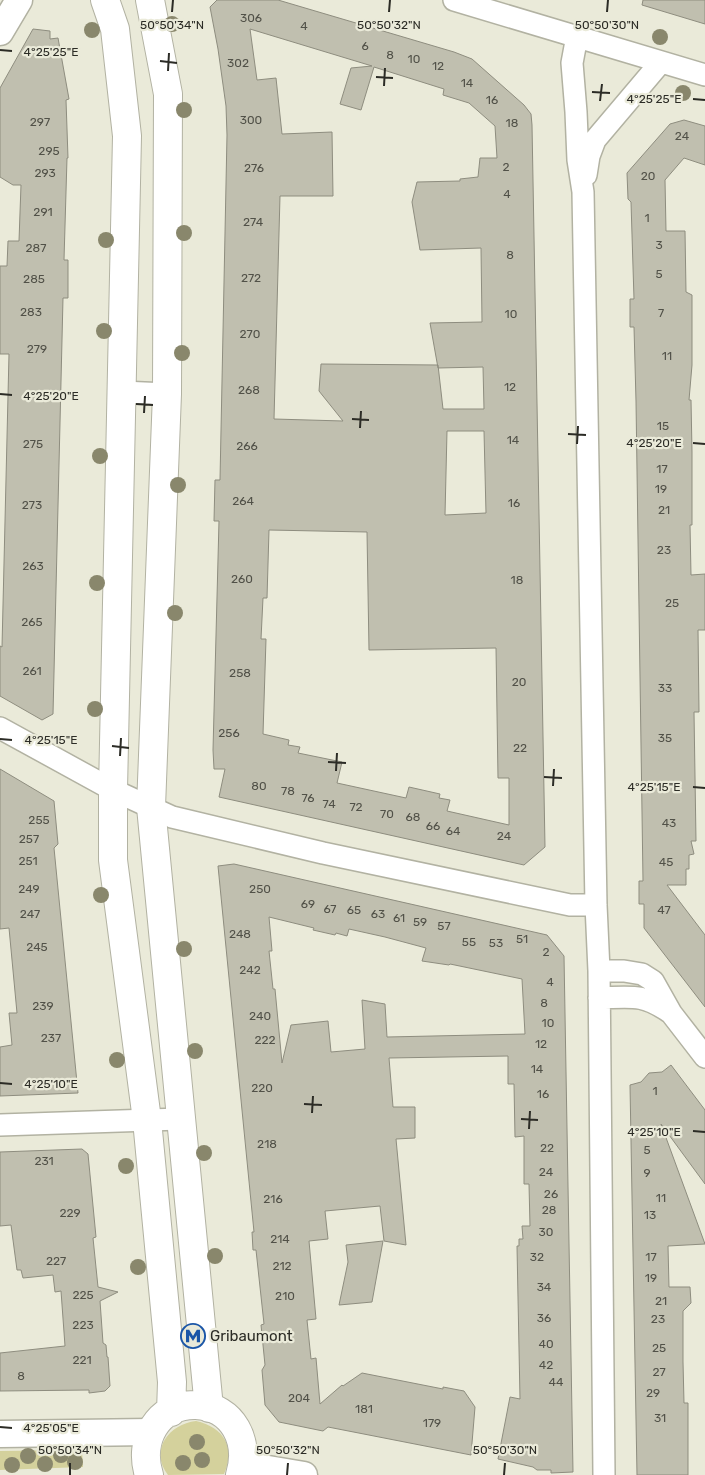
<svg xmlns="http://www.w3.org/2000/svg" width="705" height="1475" viewBox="0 0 705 1475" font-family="Rubik,sans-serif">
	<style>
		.green { fill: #d4d19c }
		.building { fill: #c0bfaf; stroke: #8e8d7f; fill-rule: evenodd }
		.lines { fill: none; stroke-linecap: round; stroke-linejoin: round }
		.minor-casing { stroke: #b2b2a2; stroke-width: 24 }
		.tertiary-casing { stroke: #b2b2a2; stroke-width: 29 }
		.secondary-casing { stroke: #b2b2a2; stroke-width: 30 }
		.minor { stroke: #fff; stroke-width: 21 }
		.tertiary { stroke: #fff; stroke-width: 26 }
		.secondary { stroke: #fff; stroke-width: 28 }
		.tree { fill: #89876c }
		.ticks { fill: none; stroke: #2c2c26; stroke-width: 2 }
		.labels { text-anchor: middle; stroke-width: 4.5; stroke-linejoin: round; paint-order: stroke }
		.number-label { font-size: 12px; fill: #515148 }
		.poi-label { font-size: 15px; fill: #2c2c26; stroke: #eaead9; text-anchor: start }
		.ticks-label { font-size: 12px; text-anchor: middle; fill: #2c2c26; stroke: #eaead9; stroke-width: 4.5; stroke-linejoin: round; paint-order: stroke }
	</style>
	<rect width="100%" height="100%" fill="#eaead9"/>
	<!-- green -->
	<path class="green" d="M196 1421C224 1427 236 1448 224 1474L168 1475C149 1450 169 1424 196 1421Z
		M82 1450 83 1467 0 1470V1451Z"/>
	<!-- building -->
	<path class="building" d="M217 0H278L454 52 472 59 524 105 531 114 532 125 545 847 524 865 219 797 225 769H214L213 750 219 521H214L215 480H220L227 135 226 106 218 49 210 7ZM250 29 372 66 351 68 340 104 361 110 374 67 444 89 443 95 469 103 495 126 497 158H480L478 177 460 179V181L417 182 412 202 420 250 481 248 482 322 430 323 438 368 483 367 484 409H443L438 365 321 364 319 391 343 421 274 419 280 196H333L332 132 282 134 276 78 257 80ZM447 431H484L486 513 445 515ZM269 530 367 532 369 650 496 648 498 778H509V825L447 811 450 800 439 798 440 794 409 787 406 798 337 783 342 762 298 753 300 747 288 745 289 740 263 734 266 639H261L263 598H267Z
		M643 0H705V24L642 5Z
		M33 29 50 31V39L58 38 69 99 66 100 68 158H67L64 260H68V298H63L53 714 42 720 0 696V646L2 647 9 354H0V266H7L8 241H19L21 185H13L0 177V88Z
		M684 120 705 126V165L684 158 665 180 666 231H685L686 292 692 295V365L689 400H691L692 452V525H690L691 575 705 574V630H698L699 712H694L696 841H691L694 854 689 855V869H686V885H667L705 935V1007L644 928V904H639V881H643L636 401 634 327H630V299H634L631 202 628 199 627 173 670 124Z
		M0 769 54 801 58 844 54 848 78 1093 0 1096V1047L12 1045 9 1013H17L9 928 0 929Z
		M234 864 547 935 564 956 573 1472 551 1473V1470H537L533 1467 498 1459 510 1397 520 1399 517 1246H519V1239H523L522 1226H530L529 1184H524V1136L515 1137 514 1084H508V1056L389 1058 393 1107H415V1138L396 1139 406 1245 384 1241 380 1206 325 1211 328 1239 309 1241 316 1319 307 1320 311 1359 316 1358 320 1404 342 1385 343 1386 362 1373 443 1389V1387L464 1391 475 1407 471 1455 328 1427 323 1431 279 1422 265 1405 262 1370 265 1365 261 1325 264 1324 256 1250H253L252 1232H254L218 866ZM269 917 314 928 313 930 335 935 336 933 347 936 349 929 385 937 426 948 422 961 449 965 450 964 522 979 525 1034 387 1037 385 1004 362 1000 365 1049 331 1052 328 1021 291 1025 282 1063 275 989H273L269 951H272Z
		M671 1065 705 1110V1184L661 1124 705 1244 668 1246 669 1287H690L691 1303 683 1311V1362L684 1403H688V1475H637L630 1085 641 1082 649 1073 662 1072Z
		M82 1149 88 1154 96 1237 93 1238 98 1287 118 1292 100 1301 103 1343 106 1345 107 1357H108L110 1386 105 1391 89 1393V1390L0 1391V1353L65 1346 61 1291 55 1292 53 1275 23 1278 21 1270H17L11 1225 0 1226V1152Z
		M383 1241 372 1302 339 1305 348 1262 346 1245Z"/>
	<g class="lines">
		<defs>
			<path id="minor" d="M454 0 705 75
				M577 36 572 63 576 112 578 160 583 192 596 905 599 971 604 1475
				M586 175 589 156 595 140 661 62
				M122 392 167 394
				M0 728 113 790 172 817 323 853 570 905H596
				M599 971H624L642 974 653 981 671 1013 705 1057
				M599 998C632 997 642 993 671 1013
				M0 1125 180 1119"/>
			<path id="tertiary" d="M0 32 19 0
				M0 1434 151 1432
				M244 1465 304 1475"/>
			<path id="secondary" d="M105 0 115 29 127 136 113 790V860L147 1120 172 1382 171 1412
				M150 0 168 94 167 394 151 807 209 1408
				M149 1475C138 1441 157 1404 196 1405 234 1407 250 1442 240 1475"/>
		</defs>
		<!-- minor casing -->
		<use href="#minor" class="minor-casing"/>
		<!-- tertiary casing -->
		<use href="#tertiary" class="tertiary-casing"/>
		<!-- secondary casing -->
		<use href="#secondary" class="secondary-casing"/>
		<!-- minor -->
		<use href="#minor" class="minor"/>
		<!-- tertiary -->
		<use href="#tertiary" class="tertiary"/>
		<!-- secondary -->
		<use href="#secondary" class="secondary"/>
	</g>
	<!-- trees -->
	<g class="tree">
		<circle cx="172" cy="24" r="8"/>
		<circle cx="92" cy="30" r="8"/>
		<circle cx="660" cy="37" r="8"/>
		<circle cx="683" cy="93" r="8"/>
		<circle cx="184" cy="110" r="8"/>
		<circle cx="184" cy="233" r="8"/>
		<circle cx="106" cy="240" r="8"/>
		<circle cx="104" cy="331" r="8"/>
		<circle cx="182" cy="353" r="8"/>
		<circle cx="100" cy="456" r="8"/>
		<circle cx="178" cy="485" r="8"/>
		<circle cx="97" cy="583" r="8"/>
		<circle cx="175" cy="613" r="8"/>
		<circle cx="95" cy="709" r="8"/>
		<circle cx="101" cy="895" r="8"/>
		<circle cx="184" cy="949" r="8"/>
		<circle cx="195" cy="1051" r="8"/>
		<circle cx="117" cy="1060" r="8"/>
		<circle cx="204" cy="1153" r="8"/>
		<circle cx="126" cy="1166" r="8"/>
		<circle cx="215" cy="1256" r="8"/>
		<circle cx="138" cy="1267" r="8"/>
		<circle cx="197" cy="1442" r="8"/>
		<circle cx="61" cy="1455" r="8"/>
		<circle cx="28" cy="1456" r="8"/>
		<circle cx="202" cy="1460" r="8"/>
		<circle cx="75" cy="1462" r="8"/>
		<circle cx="183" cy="1463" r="8"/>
		<circle cx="45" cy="1464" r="8"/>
		<circle cx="12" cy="1465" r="8"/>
	</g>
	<!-- ticks -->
	<path class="ticks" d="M172 12 173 0M389 12 390 0M607 12 608 0M0 50 12 51M160 61 177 63M168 71 169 53M376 77 393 78M384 86 385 68M592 92 610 93M693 99 705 100M600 101 602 84M0 394 12 395M136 404 153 405M144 413 145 396M352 419 369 420M360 428 361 411M568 434 586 435M693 443 705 444M577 444 578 426M0 739 12 740M112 746 129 748M120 756 121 738M328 762 346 763M336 771 337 753M544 777 562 778M553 786 554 769M693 787 705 788M0 1083 12 1084M304 1104 322 1105M312 1113 313 1096M521 1119 538 1120M529 1129 530 1111M693 1131 705 1132M0 1427 12 1428M70 1475V1463M287 1475 288 1463M504 1475 505 1463"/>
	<!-- icons -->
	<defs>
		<symbol id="metro-ring" viewBox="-11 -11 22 22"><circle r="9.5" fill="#eaead9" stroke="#1b56a7" stroke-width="1.5"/><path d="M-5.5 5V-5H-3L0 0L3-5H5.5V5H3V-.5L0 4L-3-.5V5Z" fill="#1b56a7"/></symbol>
	</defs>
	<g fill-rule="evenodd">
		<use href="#metro-ring" x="179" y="1322" width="28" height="28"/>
	</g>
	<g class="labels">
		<!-- number labels -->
		<g class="number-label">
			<text x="251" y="22">306</text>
			<text x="304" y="30">4</text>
			<text x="365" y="50">6</text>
			<text x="390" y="59">8</text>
			<text x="414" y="63">10</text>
			<text x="238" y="67">302</text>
			<text x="438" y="70">12</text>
			<text x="467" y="87">14</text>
			<text x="492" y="104">16</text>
			<text x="251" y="124">300</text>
			<text x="40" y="126">297</text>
			<text x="512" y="127">18</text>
			<text x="682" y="140">24</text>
			<text x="49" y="155">295</text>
			<text x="506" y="171">2</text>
			<text x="254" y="172">276</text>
			<text x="45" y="177">293</text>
			<text x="648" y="180">20</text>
			<text x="507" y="198">4</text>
			<text x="43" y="216">291</text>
			<text x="647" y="222">1</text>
			<text x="253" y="226">274</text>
			<text x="659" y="249">3</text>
			<text x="36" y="252">287</text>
			<text x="510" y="259">8</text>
			<text x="659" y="278">5</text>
			<text x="251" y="282">272</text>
			<text x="34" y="283">285</text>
			<text x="31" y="316">283</text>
			<text x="661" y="317">7</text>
			<text x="511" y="318">10</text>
			<text x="250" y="338">270</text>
			<text x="37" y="353">279</text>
			<text x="667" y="360">11</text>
			<text x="510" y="391">12</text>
			<text x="249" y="394">268</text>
			<text x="663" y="430">15</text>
			<text x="513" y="444">14</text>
			<text x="33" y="448">275</text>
			<text x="247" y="450">266</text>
			<text x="662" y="473">17</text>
			<text x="661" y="493">19</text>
			<text x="243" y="505">264</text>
			<text x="514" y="507">16</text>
			<text x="32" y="509">273</text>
			<text x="664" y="514">21</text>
			<text x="664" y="554">23</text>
			<text x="33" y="570">263</text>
			<text x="242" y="583">260</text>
			<text x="517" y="584">18</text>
			<text x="672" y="607">25</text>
			<text x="32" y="626">265</text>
			<text x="32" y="675">261</text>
			<text x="240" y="677">258</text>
			<text x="519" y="686">20</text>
			<text x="665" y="692">33</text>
			<text x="229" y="737">256</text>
			<text x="665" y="742">35</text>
			<text x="520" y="752">22</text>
			<text x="259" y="790">80</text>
			<text x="288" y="795">78</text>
			<text x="308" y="802">76</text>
			<text x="329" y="808">74</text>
			<text x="356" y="811">72</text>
			<text x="387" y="818">70</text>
			<text x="413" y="821">68</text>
			<text x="39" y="824">255</text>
			<text x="669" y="827">43</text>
			<text x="433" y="830">66</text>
			<text x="453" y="835">64</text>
			<text x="504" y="840">24</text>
			<text x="29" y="843">257</text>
			<text x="28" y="865">251</text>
			<text x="666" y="866">45</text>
			<text x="29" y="893">249</text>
			<text x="260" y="893">250</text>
			<text x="308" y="908">69</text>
			<text x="330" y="913">67</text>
			<text x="354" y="914">65</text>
			<text x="664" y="914">47</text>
			<text x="30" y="918">247</text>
			<text x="378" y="918">63</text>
			<text x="399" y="922">61</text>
			<text x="420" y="926">59</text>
			<text x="444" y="930">57</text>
			<text x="240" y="938">248</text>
			<text x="522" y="943">51</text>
			<text x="469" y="946">55</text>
			<text x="496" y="947">53</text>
			<text x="37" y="951">245</text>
			<text x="546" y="956">2</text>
			<text x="250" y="974">242</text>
			<text x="550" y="986">4</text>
			<text x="544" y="1007">8</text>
			<text x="43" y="1010">239</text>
			<text x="260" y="1020">240</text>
			<text x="548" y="1027">10</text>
			<text x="51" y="1042">237</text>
			<text x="265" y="1044">222</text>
			<text x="541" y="1048">12</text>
			<text x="537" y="1073">14</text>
			<text x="262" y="1092">220</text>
			<text x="655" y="1095">1</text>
			<text x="543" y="1098">16</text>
			<text x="267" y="1148">218</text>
			<text x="547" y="1152">22</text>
			<text x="647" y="1154">5</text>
			<text x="44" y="1165">231</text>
			<text x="546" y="1176">24</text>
			<text x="647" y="1177">9</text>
			<text x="551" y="1198">26</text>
			<text x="661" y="1202">11</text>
			<text x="273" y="1203">216</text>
			<text x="549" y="1214">28</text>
			<text x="70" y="1217">229</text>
			<text x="650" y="1219">13</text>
			<text x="546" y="1236">30</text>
			<text x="280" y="1243">214</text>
			<text x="537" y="1261">32</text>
			<text x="651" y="1261">17</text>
			<text x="56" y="1265">227</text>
			<text x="282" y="1270">212</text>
			<text x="651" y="1282">19</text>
			<text x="544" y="1291">34</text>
			<text x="83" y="1299">225</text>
			<text x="285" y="1300">210</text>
			<text x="661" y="1305">21</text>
			<text x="544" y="1322">36</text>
			<text x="658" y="1323">23</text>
			<text x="83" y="1329">223</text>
			<text x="546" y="1348">40</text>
			<text x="659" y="1352">25</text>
			<text x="82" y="1364">221</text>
			<text x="546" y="1369">42</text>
			<text x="659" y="1376">27</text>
			<text x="21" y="1380">8</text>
			<text x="556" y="1386">44</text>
			<text x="653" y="1397">29</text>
			<text x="299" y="1402">204</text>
			<text x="364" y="1413">181</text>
			<text x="660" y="1422">31</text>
			<text x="432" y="1427">179</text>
		</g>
		<!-- poi labels -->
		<g class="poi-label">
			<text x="210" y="1341">Gribaumont</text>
		</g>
	</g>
	<g class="ticks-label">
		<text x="172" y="29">50°50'34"N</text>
		<text x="389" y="29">50°50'32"N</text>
		<text x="607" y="29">50°50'30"N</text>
		<text x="51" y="56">4°25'25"E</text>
		<text x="654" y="103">4°25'25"E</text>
		<text x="51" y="400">4°25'20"E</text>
		<text x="654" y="447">4°25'20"E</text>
		<text x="51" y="744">4°25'15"E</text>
		<text x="654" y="791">4°25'15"E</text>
		<text x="51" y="1088">4°25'10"E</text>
		<text x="654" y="1136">4°25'10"E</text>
		<text x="51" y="1432">4°25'05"E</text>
		<text x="70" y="1454">50°50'34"N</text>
		<text x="288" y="1454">50°50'32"N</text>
		<text x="505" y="1454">50°50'30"N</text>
	</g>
</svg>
